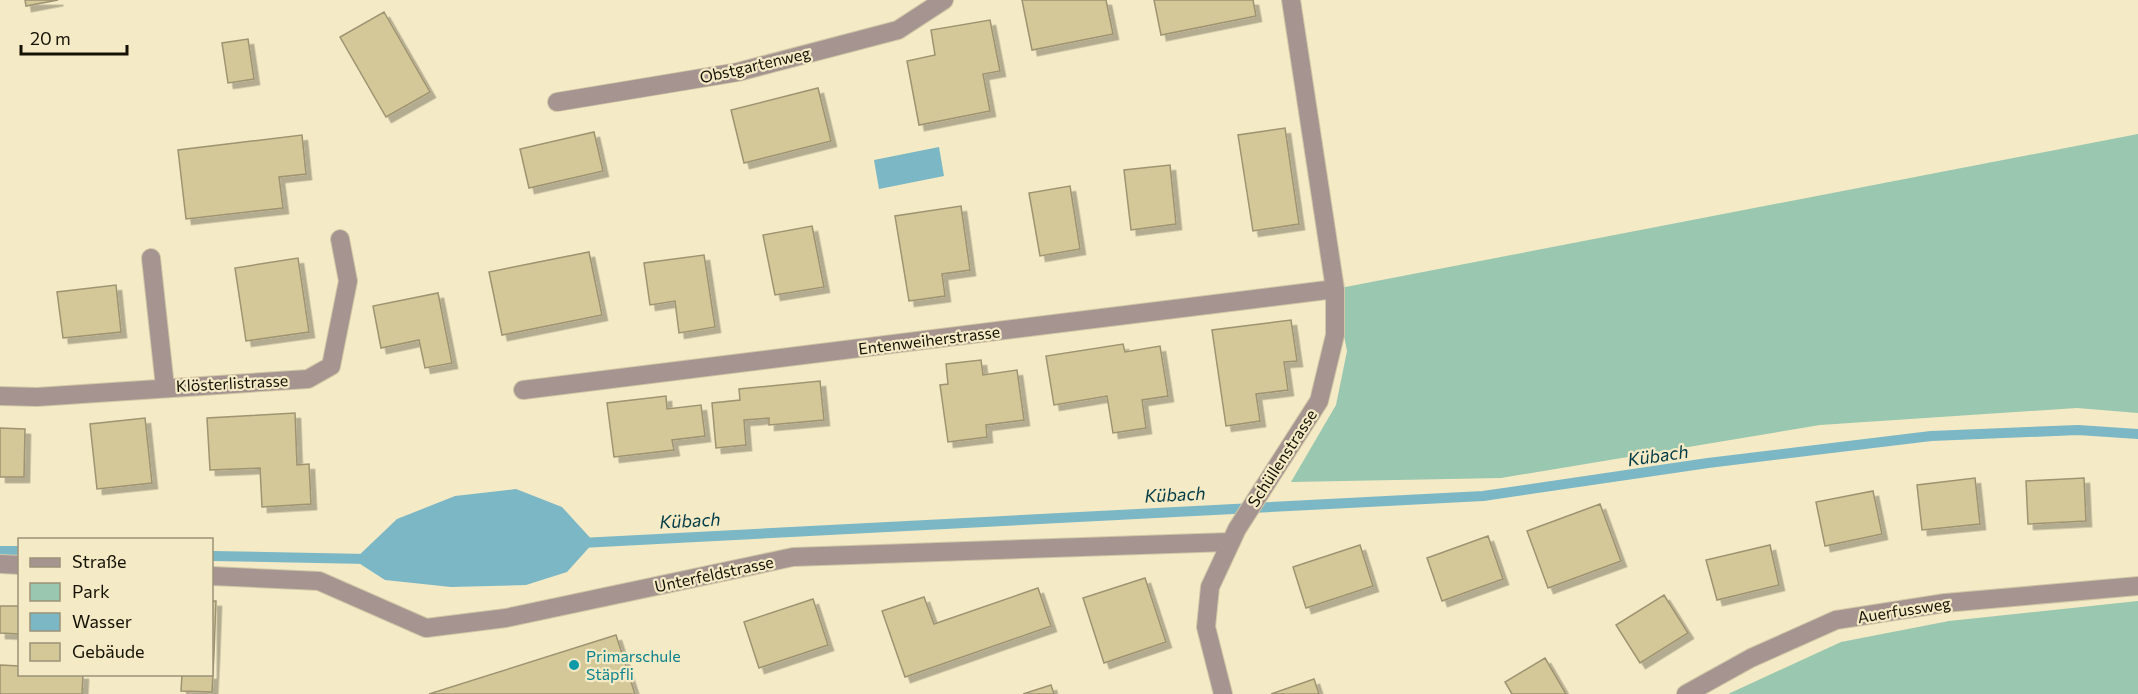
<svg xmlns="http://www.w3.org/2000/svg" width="2138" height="694" viewBox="0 0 2138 694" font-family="Commissioner,sans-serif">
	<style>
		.green { fill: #9ac7af }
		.water { fill: #7cb7c5 }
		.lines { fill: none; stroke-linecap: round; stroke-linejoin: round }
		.stream { stroke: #7cb7c5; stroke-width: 10 }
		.building { fill: #d4c798; stroke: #9e9472; stroke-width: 1.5; filter: url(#shadow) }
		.minor-casing { stroke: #d0c7a6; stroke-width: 20 }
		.minor { stroke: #a69491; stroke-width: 18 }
		.culture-dot { fill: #0f9aa8; stroke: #f4eac5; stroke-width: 2 }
		.labels { text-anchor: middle; stroke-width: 4.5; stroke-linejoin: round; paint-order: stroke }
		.street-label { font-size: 16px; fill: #141105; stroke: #f4eac5 }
		.culture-label { font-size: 16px; fill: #0d838f; stroke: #f4eac5; text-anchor: start }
		.water-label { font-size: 18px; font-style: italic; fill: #023b46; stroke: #f4eac5 }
	</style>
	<defs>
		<filter id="shadow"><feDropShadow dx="5.5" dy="5.5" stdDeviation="0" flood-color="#0004"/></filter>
	</defs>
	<rect width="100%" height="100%" fill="#f4eac5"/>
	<!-- green -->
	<path class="green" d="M2138 134V413L2077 408 1820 425 1501 478 1291 482 1336 405 1347 351 1335 289Z
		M2138 601V694H1728L1841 642 1949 621Z"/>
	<!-- water -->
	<path class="water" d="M939 147 944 176 879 189 874 160Z
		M516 489 562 507 594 542 567 572 526 585 451 587 385 580 354 560 397 519 455 496Z"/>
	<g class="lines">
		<!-- stream -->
		<path class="stream" d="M581 543 1483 496 1708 463 1931 436 2078 430 2138 434
			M0 551H20
			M212 556 368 559"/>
	</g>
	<!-- building -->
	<path class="building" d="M25 0H58L26 6Z
		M1022 0H1106L1113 34 1032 50Z
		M1154 0H1253L1256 16 1161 35Z
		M384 12 430 92 386 117 340 37Z
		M990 20 1000 71 983 74 990 111 919 125 907 61 935 55 931 30Z
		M248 39 254 79 228 83 222 43Z
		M818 88 831 141 744 163 731 110Z
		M1285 128 1299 224 1253 231 1238 135Z
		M594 132 603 171 529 188 520 149Z
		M302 135 306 174 279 177 283 208 186 219 178 150Z
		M1170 165 1176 224 1131 230 1124 170Z
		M1070 186 1080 249 1040 256 1029 193Z
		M961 206 970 270 942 274 945 296 909 301 895 216Z
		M812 226 824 287 775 295 763 235Z
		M589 252 602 315 502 335 489 272Z
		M704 255 715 327 679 333 675 301 650 305 644 263Z
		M298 258 309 332 246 341 235 268Z
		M116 285 121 332 63 338 57 292Z
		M438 293 452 363 425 368 419 340 381 348 373 306Z
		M1291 320 1297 361 1284 362 1288 390 1256 394 1260 421 1226 426 1212 330Z
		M1123 344 1125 352 1160 346 1168 396 1142 400 1146 428 1113 433 1107 396 1054 405 1046 356Z
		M981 360 983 375 1017 370 1024 420 986 425 987 437 948 442 940 385 948 384 946 364Z
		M820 381 824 420 769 425V418L744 420 746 445 716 448 712 403 740 400 739 389Z
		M666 396 667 409 701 405 705 436 672 440 674 450 614 457 607 403Z
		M295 413 297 465 309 464 311 504 262 507 260 468 210 470 207 418Z
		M145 418 152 483 97 489 90 424Z
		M0 428 25 429 24 477H0Z
		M1975 478 1980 524 1922 530 1917 485Z
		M2084 478 2086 521 2028 524 2026 481Z
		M1873 491 1882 534 1825 546 1816 502Z
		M1600 504 1621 561 1548 588 1527 531Z
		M1488 536 1503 579 1442 601 1427 558Z
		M1360 545 1373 586 1306 608 1293 567Z
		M1770 545 1779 585 1717 600 1706 560Z
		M1145 578 1166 642 1104 663 1083 598Z
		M1038 588 1051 626 905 677 882 611 924 597 934 624Z
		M1664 595 1688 633 1640 663 1616 625Z
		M813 599 828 645 759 668 744 622Z
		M212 601H216L214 653H212Z
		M0 606H20V634L0 633Z
		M616 635 635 694H429Z
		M212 653H214L212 692 181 691 182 674H212Z
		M1545 658 1566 694H1512L1505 682Z
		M0 665 20 666V674H83L82 694H0Z
		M1314 679 1319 694H1271Z
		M1051 685 1054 694H1023Z"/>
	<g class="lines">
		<defs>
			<path id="minor" d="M557 102 738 72 898 30 944 0
				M151 258 165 387
				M523 390 1335 289
				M0 396 37 397 308 379 331 366 348 281 340 239
				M0 564 20 565
				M212 576 319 581 426 628 506 618 793 557 1229 542
				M1223 694 1206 627 1210 587 1237 529 1319 401 1335 335V289L1291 0
				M1686 694 1751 658 1836 620 1945 603 2138 586"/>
		</defs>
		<!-- minor casing -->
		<use href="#minor" class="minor-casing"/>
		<!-- minor -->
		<use href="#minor" class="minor"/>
	</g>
	<!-- markers -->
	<circle class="culture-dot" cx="574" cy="665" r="6"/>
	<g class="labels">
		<!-- street labels -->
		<g class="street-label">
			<text transform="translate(755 65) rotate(-13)" y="6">Obstgartenweg</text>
			<text transform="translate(929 340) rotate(-7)" y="6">Entenweiherstrasse</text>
			<text transform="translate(232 383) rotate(-3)" y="6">Klösterlistrasse</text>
			<text transform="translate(1282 458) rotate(-57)" y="6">Schüllenstrasse</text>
			<text transform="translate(714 574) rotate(-12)" y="6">Unterfeldstrasse</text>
			<text transform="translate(1904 610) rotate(-9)" y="6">Auerfussweg</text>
		</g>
		<!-- culture labels -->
		<g class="culture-label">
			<text x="586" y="662">Primarschule<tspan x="586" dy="18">Stäpfli</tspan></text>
		</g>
		<!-- water labels -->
		<g class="water-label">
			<text transform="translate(1658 456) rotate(-8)" y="6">Kübach</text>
			<text transform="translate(1175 495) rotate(-3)" y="6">Kübach</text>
			<text transform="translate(690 521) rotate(-3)" y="6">Kübach</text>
		</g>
	</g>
	<!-- legend -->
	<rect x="18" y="538" width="195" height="138" fill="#f4eac5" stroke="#9a9378" stroke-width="1.5"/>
	<rect x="30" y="558" width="30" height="9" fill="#a69491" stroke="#9a9378" stroke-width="1.5"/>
	<text x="72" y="568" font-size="18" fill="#141105">Straße</text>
	<rect x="30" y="583" width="30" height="18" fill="#9ac7af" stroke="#9a9378" stroke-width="1.5"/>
	<text x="72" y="598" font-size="18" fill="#141105">Park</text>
	<rect x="30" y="613" width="30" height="18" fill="#7cb7c5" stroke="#9a9378" stroke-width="1.5"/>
	<text x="72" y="628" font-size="18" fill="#141105">Wasser</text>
	<rect x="30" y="643" width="30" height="18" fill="#d4c798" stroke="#9a9378" stroke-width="1.5"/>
	<text x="72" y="658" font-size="18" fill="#141105">Gebäude</text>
	<!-- scale -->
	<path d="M21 45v9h106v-9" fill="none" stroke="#141105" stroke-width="3"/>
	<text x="30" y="45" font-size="18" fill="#141105" stroke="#f4eac5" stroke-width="4.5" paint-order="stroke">20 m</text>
</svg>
